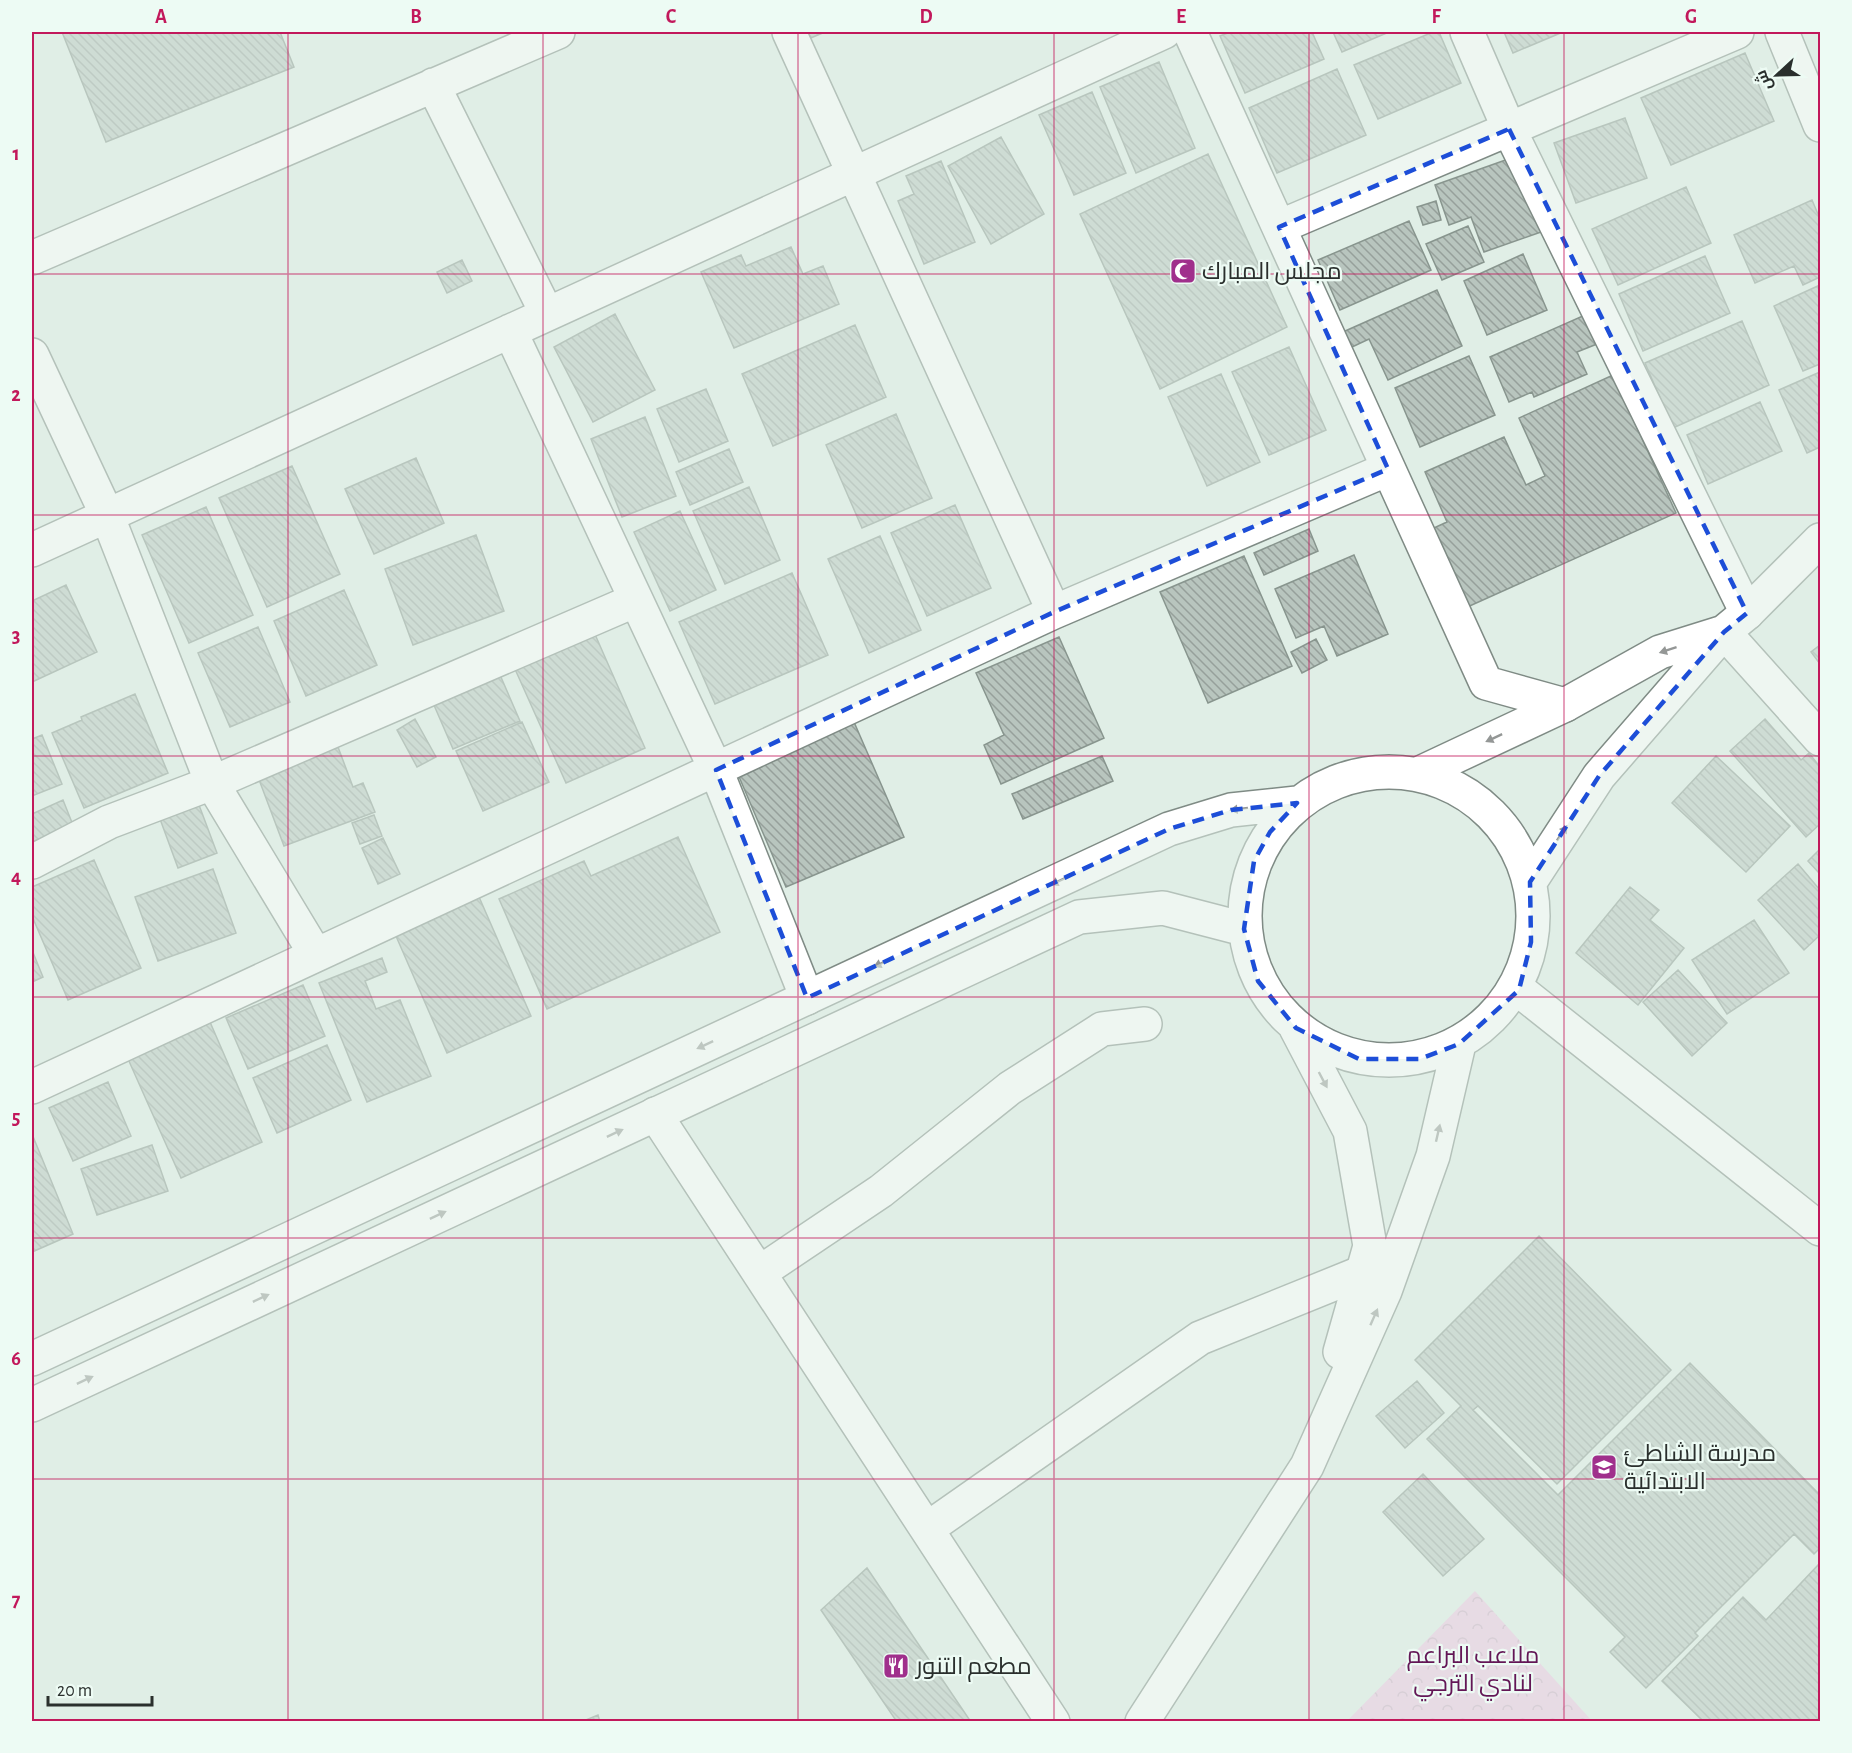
<svg xmlns="http://www.w3.org/2000/svg" width="1852" height="1753" viewBox="0 0 1852 1753" font-family="'Alegreya Sans',Cairo,sans-serif">
	<style>
		.park { fill: url(#park-crowns) }
		.building { fill: url(#building-back-hatch); stroke: #88958e; stroke-width: 1.5 }
		.lines { fill: none; stroke-linecap: round; stroke-linejoin: round }
		.street-casing { stroke: #7f8b85; stroke-width: 36 }
		.secondary-casing { stroke: #7f8b85; stroke-width: 36 }
		.street { stroke: #fff; stroke-width: 33 }
		.secondary { stroke: #fff; stroke-width: 33 }
		.oneway { fill: #949796 }
		.marked { fill: none; stroke: #1d4ed8; stroke-width: 4.5; stroke-dasharray: 12 8; stroke-linejoin: round }
		.grid { fill: none; stroke: #c2185b; stroke-width: 1.5; stroke-opacity: 0.55 }
		.labels { text-anchor: middle; stroke-width: 4.5; stroke-linejoin: round; paint-order: stroke }
		.poi-label { font-size: 24px; fill: #2a2f2d; stroke: #edfbf4; text-anchor: start }
		.park-label { font-size: 24px; fill: #631656; stroke: #edfbf4 }
		.neatline { fill: none; stroke: #c2185b; stroke-width: 2 }
		.grid-label { font-size: 20px; text-anchor: middle; font-weight: bold; fill: #c2185b }
	</style>
	<defs>
		<pattern id="park-crowns" width="20" height="18" patternUnits="userSpaceOnUse" patternTransform="scale(1.5)"><rect width="20" height="18" fill="#efc3e3"/><path d="M2 6a3 3 0 1 1 6 0M12 15a3 3 0 1 1 6 0" fill="none" stroke="#cda8c3"/></pattern>
		<pattern id="building-back-hatch" width="6" height="6" patternUnits="userSpaceOnUse" patternTransform="scale(1.5)"><rect width="6" height="6" fill="#b8c5be"/><path d="M-1 5l2 2M0 0l6 6M5-1l2 2" fill="none" stroke="#96a09b"/></pattern>
	</defs>
	<rect width="100%" height="100%" fill="#e0eee6"/>
	<!-- park -->
	<path class="park" d="M1475 1591 1592 1721H1347Z"/>
	<!-- building -->
	<path class="building" d="M62 32H280L294 67 106 142Z
		M803 32H825L806 40Z
		M1230 32H1312L1324 59 1245 93 1220 36Z
		M1333 32H1389L1342 52Z
		M1433 32H1439L1461 83 1378 119 1354 65Z
		M1504 32H1563L1513 53Z
		M1745 53 1774 121 1671 165 1641 98Z
		M1159 62 1195 148 1136 173 1100 87Z
		M1337 69 1366 135 1277 173 1249 108Z
		M1092 92 1126 173 1074 195 1039 115Z
		M1625 118 1647 178 1576 203 1554 143Z
		M1001 137 1044 214 991 244 948 166Z
		M1208 154 1287 327 1160 389 1080 214Z
		M1514 157 1541 232 1484 252 1471 217 1449 225 1435 185Z
		M941 161 975 242 924 264 898 201 914 194 906 176Z
		M1686 187 1711 243 1618 285 1592 229Z
		M1812 200 1820 219V277L1803 285 1794 266 1755 283 1734 235Z
		M1436 201 1441 220 1423 225 1417 207Z
		M1409 221 1431 270 1340 310 1318 260Z
		M1468 226 1484 262 1442 280 1426 244Z
		M791 247 803 274 823 266 839 304 734 348 701 272 741 255 746 266Z
		M1523 254 1547 310 1487 335 1464 281Z
		M1705 256 1730 313 1643 351 1619 294Z
		M462 260 472 281 447 293 437 272Z
		M1820 285V364L1803 371 1774 306Z
		M1437 290 1462 346 1388 380 1369 339 1350 348 1343 332Z
		M615 314 655 390 593 422 554 347Z
		M1585 315 1597 344 1577 352 1587 374 1534 397 1532 392 1509 402 1490 357Z
		M1742 321 1769 385 1673 428 1645 363Z
		M855 325 886 397 773 446 742 374Z
		M1289 347 1326 430 1269 455 1232 372Z
		M1469 356 1495 415 1420 447 1395 388Z
		M1820 372V447L1807 453 1779 390Z
		M1221 374 1260 462 1207 486 1168 397Z
		M1613 375 1676 513 1463 609 1427 531 1447 522 1425 472 1504 437 1526 485 1545 476 1519 418Z
		M706 389 728 441 679 462 657 409Z
		M1760 402 1782 451 1708 484 1687 435Z
		M896 414 932 498 862 528 826 445Z
		M645 417 676 496 622 517 591 439Z
		M729 449 743 482 690 505 676 472Z
		M416 458 444 523 374 554 345 489Z
		M292 466 340 574 267 607 219 498Z
		M749 487 780 560 725 584 693 511Z
		M955 505 991 588 927 616 891 533Z
		M206 507 253 615 189 643 142 535Z
		M680 511 716 590 670 611 634 532Z
		M1309 529 1318 551 1264 575 1254 553Z
		M476 535 504 611 413 645 385 569Z
		M880 536 921 630 869 653 828 559Z
		M1354 555 1388 634 1337 656 1324 626 1296 638 1275 589Z
		M1244 556 1292 666 1208 703 1160 592Z
		M792 573 828 655 715 704 679 622Z
		M66 585 97 652 32 682V601Z
		M344 590 377 665 306 696 274 621Z
		M590 623 645 748 566 783 510 658Z
		M258 627 290 702 230 727 198 653Z
		M1059 637 1104 738 1001 784 984 745 1004 735 976 673Z
		M1316 639 1327 660 1302 673 1291 652Z
		M1820 645V664L1811 652Z
		M497 668 520 721 453 749 430 696Z
		M135 694 168 773 84 808 52 733 82 720 81 717Z
		M415 719 436 757 417 767 397 730Z
		M1765 719 1801 760 1809 753 1820 767V824L1806 837 1730 751Z
		M522 722 549 782 483 811 456 751Z
		M854 722 904 837 786 887 737 772Z
		M42 735 62 784 32 796V739Z
		M338 747 353 787 363 783 375 812 284 846 258 777Z
		M1102 756 1113 781 1023 819 1012 794Z
		M1716 756 1790 826 1746 872 1672 803Z
		M63 800 73 825 32 842V814Z
		M199 805 217 853 178 868 160 819Z
		M374 815 382 836 360 844 352 823Z
		M678 837 720 932 547 1009 499 899 584 861 591 876Z
		M383 838 400 874 378 884 362 848Z
		M1820 849V874L1808 861Z
		M94 860 141 968 68 1000 32 916V887Z
		M1798 864 1820 890V935L1804 950 1758 900Z
		M213 869 236 933 158 961 135 897Z
		M1630 887 1659 910 1650 920 1684 948 1638 1005 1576 953Z
		M476 890 531 1016 447 1053 392 927Z
		M1754 920 1789 973 1727 1014 1692 960Z
		M32 950 43 977 32 982Z
		M382 958 387 972 365 981 376 1009 400 1000 431 1076 367 1102 319 983Z
		M1678 970 1727 1023 1692 1056 1643 1002Z
		M303 985 325 1036 248 1069 226 1018Z
		M210 1022 262 1142 181 1178 128 1059Z
		M327 1045 351 1100 277 1133 253 1078Z
		M108 1082 131 1136 73 1161 49 1108Z
		M32 1134 73 1234 32 1252Z
		M152 1145 168 1191 97 1215 81 1169Z
		M1539 1236 1671 1370 1557 1484 1478 1406 1473 1410 1558 1495 1690 1363 1820 1495V1548L1814 1554 1794 1534 1695 1633 1698 1636 1646 1688 1610 1652 1625 1637 1427 1439 1461 1406 1415 1360Z
		M1417 1381 1444 1413 1405 1448 1376 1416Z
		M1423 1474 1484 1539 1443 1576 1383 1512Z
		M1820 1563V1722H1704L1662 1681 1743 1597 1766 1620Z
		M867 1568 971 1722H897L821 1610Z
		M598 1715 600 1722H581Z"/>
	<g class="lines">
		<defs>
			<path id="street" d="M789 32 1054 612
				M1190 32 1486 683 1565 705
				M1467 32 1509 129 1747 613
				M1782 32 1820 125
				M433 85 547 314
				M1279 227 1737 32
				M32 258 558 32
				M510 331 716 770 807 998
				M32 355 107 515 212 783 316 955
				M32 550 1164 32
				M32 862 109 822 212 783 636 600
				M1519 990 1820 1229
				M32 1087 1054 612 1388 469
				M655 1114 1053 1722
				M759 1273 881 1191 1010 1088 1102 1029 1145 1024
				M927 1529 1200 1338 1363 1272"/>
			<path id="secondary" d="M1724 632 1820 739
				M1245 916a144 144 0 1 1 288 0a144 144 0 1 1-288 0Z
				M1418 774 1565 705 1660 652 1724 632
				M1530 882 1599 776 1724 632 1747 613 1820 540
				M1296 1028 1350 1131 1370 1246 1340 1352
				M32 1359 1169 829 1231 810 1297 803
				M32 1405 1079 917 1163 908 1244 929
				M1142 1722 1307 1466 1385 1291 1433 1156 1459 1044"/>
		</defs>
		<!-- street casing -->
		<use href="#street" class="street-casing"/>
		<!-- secondary casing -->
		<use href="#secondary" class="secondary-casing"/>
		<!-- street -->
		<use href="#street" class="street"/>
		<!-- secondary -->
		<use href="#secondary" class="secondary"/>
	</g>
	<!-- one-way arrows -->
	<defs><path id="oneway-solid" d="M-6-.8H1V-3.2L6.5 0L1 3.2V.8H-6Z" transform="scale(1.5)"/></defs>
	<g class="oneway">
		<use href="#oneway-solid" transform="translate(1668 650) rotate(162)"/>
		<use href="#oneway-solid" transform="translate(1494 738) rotate(155)"/>
		<use href="#oneway-solid" transform="translate(1239 809) rotate(173)"/>
		<use href="#oneway-solid" transform="translate(1562 833) rotate(-56)"/>
		<use href="#oneway-solid" transform="translate(1059 881) rotate(155)"/>
		<use href="#oneway-solid" transform="translate(882 963) rotate(155)"/>
		<use href="#oneway-solid" transform="translate(705 1045) rotate(155)"/>
		<use href="#oneway-solid" transform="translate(1323 1080) rotate(62)"/>
		<use href="#oneway-solid" transform="translate(615 1133) rotate(-25)"/>
		<use href="#oneway-solid" transform="translate(1438 1133) rotate(-77)"/>
		<use href="#oneway-solid" transform="translate(438 1215) rotate(-25)"/>
		<use href="#oneway-solid" transform="translate(261 1298) rotate(-25)"/>
		<use href="#oneway-solid" transform="translate(1374 1317) rotate(-66)"/>
		<use href="#oneway-solid" transform="translate(85 1380) rotate(-25)"/>
	</g>
	<!-- marked area -->
	<path d="M0 0H1852V1753H0ZM1509 129 1747 613 1724 632 1599 776 1530 882 1531 942 1519 990 1459 1044 1420 1059H1359L1296 1028 1258 981 1244 929 1254 861 1270 832 1297 803 1231 810 1169 829 807 998 716 770 1054 612 1388 469 1279 227Z" fill="#e0eee6" fill-opacity=".55" fill-rule="evenodd"/>
	<path class="marked" d="M1509 129 1747 613 1724 632 1599 776 1530 882 1531 942 1519 990 1459 1044 1420 1059H1359L1296 1028 1258 981 1244 929 1254 861 1270 832 1297 803 1231 810 1169 829 807 998 716 770 1054 612 1388 469 1279 227Z"/>
	<!-- grid -->
	<path class="grid" d="M288 32V1722M543 32V1722M798 32V1722M1054 32V1722M1309 32V1722M1564 32V1722M32 274H1820M32 515H1820M32 756H1820M32 997H1820M32 1238H1820M32 1479H1820"/>
	<!-- icons -->
	<defs>
		<symbol id="mosque-square" viewBox="-11 -11 22 22"><rect x="-9" y="-9" width="18" height="18" rx="4" fill="#a02f8c" stroke="#edfbf4"/><path d="M3.5-4.9A6 6 0 1 0 3.5 4.9A5 5 0 1 1 3.5-4.9Z" fill="#fff"/></symbol>
		<symbol id="school-square" viewBox="-11 -11 22 22"><rect x="-9" y="-9" width="18" height="18" rx="4" fill="#a02f8c" stroke="#edfbf4"/><path d="M0-5L7-2L0 1L-7-2ZM-4 1L0 2.5L4 1V4Q0 6-4 4Z" fill="#fff"/></symbol>
		<symbol id="restaurant-square" viewBox="-11 -11 22 22"><rect x="-9" y="-9" width="18" height="18" rx="4" fill="#a02f8c" stroke="#edfbf4"/><path d="M-5-6h1v4h1v-4h1v4h1v-4h1v5L-1.5 .5V6h-2V.5L-5-1ZM5-6V6H3V1.5H1.5Q1.5-4 5-6Z" fill="#fff"/></symbol>
	</defs>
	<g fill-rule="evenodd">
		<use href="#mosque-square" x="1168" y="256" width="30" height="30"/>
		<use href="#school-square" x="1589" y="1452" width="30" height="30"/>
		<use href="#restaurant-square" x="881" y="1651" width="30" height="30"/>
	</g>
	<g class="labels">
		<!-- poi labels -->
		<g class="poi-label">
			<text x="1202" y="279">مجلس المبارك</text>
			<text x="1624" y="1461">مدرسة الشاطئ<tspan x="1624" dy="28">الابتدائية</tspan></text>
			<text x="916" y="1674">مطعم التنور</text>
		</g>
		<!-- park labels -->
		<g class="park-label">
			<text x="1473" y="1663">ملاعب البراعم<tspan x="1473" dy="28">لنادي الترجي</tspan></text>
		</g>
	</g>
	<!-- border -->
	<rect width="1852" height="1753" fill="none" stroke="#edfbf4" stroke-width="66"/>
	<!-- north arrow -->
	<g transform="translate(1777 75) rotate(248)" stroke="#edfbf4" stroke-width="4.5" paint-order="stroke">
	<path d="M0-4.5L10 22L0 15L-10 22Z" fill="#2a2f2d"/>
	<text y="-9" font-size="16" font-weight="bold" text-anchor="middle" fill="#2a2f2d">ش</text>
	</g>
	<!-- scale -->
	<path d="M48 1696v9h104v-9" fill="none" stroke="#2a2f2d" stroke-width="3"/>
	<text x="57" y="1696" font-size="18" fill="#2a2f2d" stroke="#edfbf4" stroke-width="4.5" paint-order="stroke">20 m</text>
	<rect x="33" y="33" width="1786" height="1687" class="neatline"/>
	<g class="grid-label">
		<text x="161" y="23">A</text>
		<text x="416" y="23">B</text>
		<text x="671" y="23">C</text>
		<text x="926" y="23">D</text>
		<text x="1181" y="23">E</text>
		<text x="1436" y="23">F</text>
		<text x="1691" y="23">G</text>
		<text x="16" y="160">1</text>
		<text x="16" y="401">2</text>
		<text x="16" y="642">3</text>
		<text x="16" y="883">4</text>
		<text x="16" y="1124">5</text>
		<text x="16" y="1365">6</text>
		<text x="16" y="1606">7</text>
	</g>
</svg>
